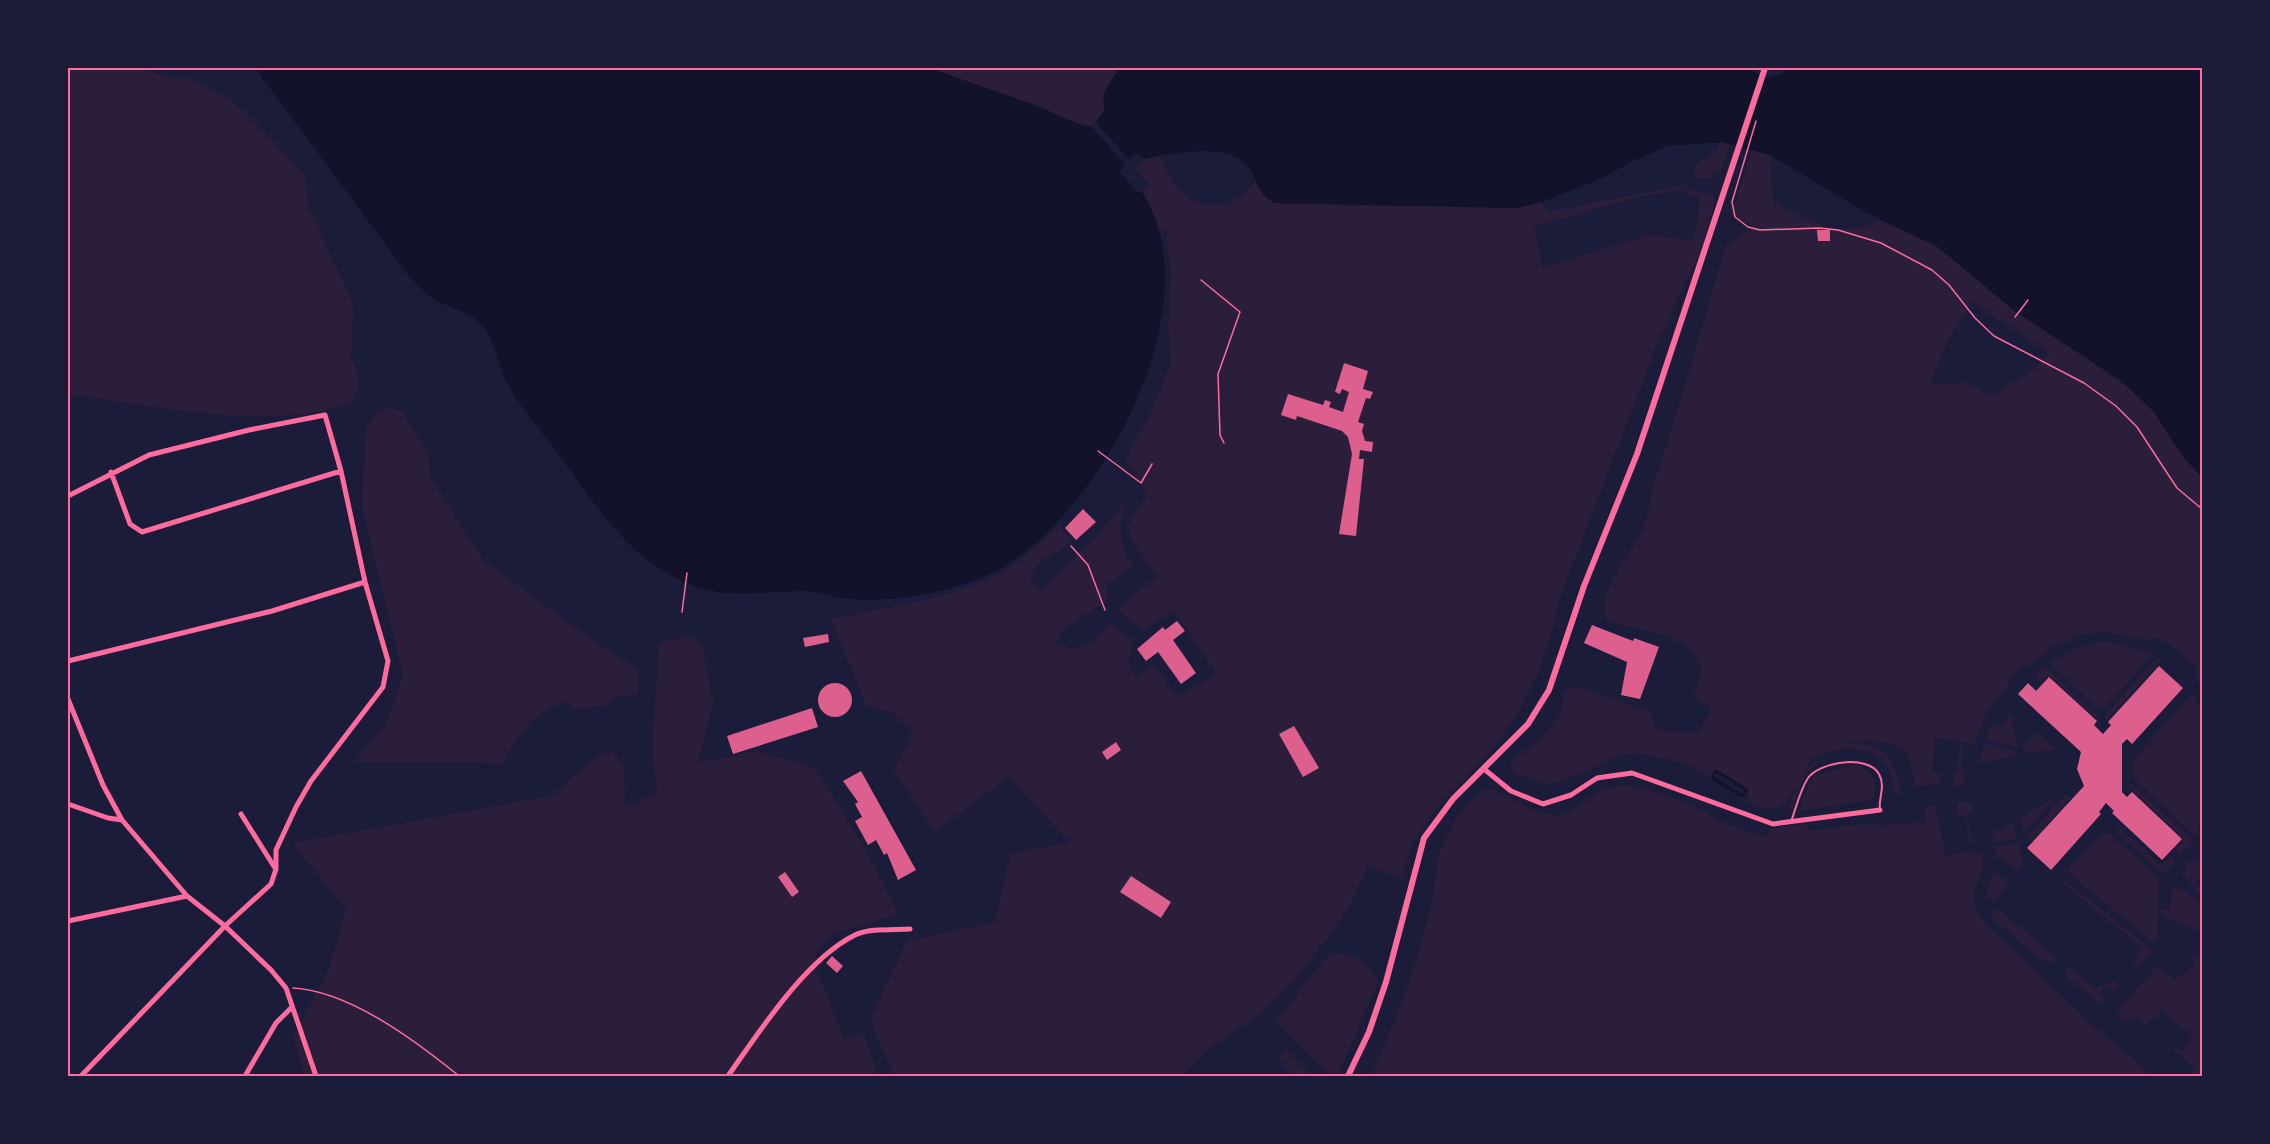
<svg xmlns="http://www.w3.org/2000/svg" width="2270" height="1144" viewBox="0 0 2270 1144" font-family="'Source Sans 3',sans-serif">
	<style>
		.green { fill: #2a1e3b; fill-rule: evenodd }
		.water { fill: #12122b }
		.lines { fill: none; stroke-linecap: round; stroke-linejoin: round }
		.stream { stroke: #12122b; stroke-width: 3 }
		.building { fill: #dd5f8e }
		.path { stroke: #ff6b9d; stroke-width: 1.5 }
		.service { stroke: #ff6b9d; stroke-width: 2 }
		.minor { stroke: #ff6b9d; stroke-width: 5 }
		.tertiary { stroke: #ff6b9d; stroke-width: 6 }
		.neatline { fill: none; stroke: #ff6b9d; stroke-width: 2 }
	</style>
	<rect width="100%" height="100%" fill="#1b1b3a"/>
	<!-- green -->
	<path class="green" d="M90 68H137L172 79H190L231 100 260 127 305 176 309 209 353 303 351 358 358 373 359 388 350 404C263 432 156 405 68 394V70Z
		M929 68H1119L1102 98 1104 111 1095 124 1087 127 1035 105Z
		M1721 142 1730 144 1721 170 1711 175 1712 178H1694L1695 166 1713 154Z
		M1752 149 1770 155 1773 202C1807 220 1844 241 1880 220L1938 247 2016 312 2058 338 2133 391 2154 412 2183 457 2202 477V687L2194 675 2198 667 2176 648 2158 637 2146 640 2105 632 2082 634 2053 647 2026 667 2021 666 2008 680 2009 684 1985 716 1974 744 1935 737 1932 772 1941 774 1942 783 1916 787 1908 753C1885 738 1864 739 1838 744 1842 744 1850 743 1856 743 1892 746 1895 764 1901 794L1895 795C1893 781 1891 765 1879 757 1859 743 1813 747 1805 771L1815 762 1827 758V761C1800 767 1801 792 1790 812H1787L1796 789C1785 808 1770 815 1749 802L1747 789 1716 771 1712 778 1682 763 1637 753 1620 755 1566 780 1548 784 1515 774 1510 767 1512 760C1533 747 1564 724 1563 696L1570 687 1576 686 1651 712 1655 727 1667 732 1698 733 1712 708 1692 697C1728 639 1648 632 1609 622 1591 596 1630 557 1641 533 1649 517 1650 497 1655 480 1681 403 1703 323 1726 245L1755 227 1740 220 1734 206ZM1971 301 2050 353 2030 373 1989 396 1970 383 1929 385 1949 338Z
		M1161 155C1168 182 1186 207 1216 205 1222 205 1229 205 1234 201 1242 196 1249 188 1255 181L1259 188 1282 204 1518 208 1542 202 1548 212 1678 186 1686 190 1710 193 1715 199 1704 243 1660 337 1559 600C1550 649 1530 702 1498 742 1473 775 1439 800 1417 836 1409 849 1406 865 1402 879L1368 866 1346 913 1298 976 1263 1012 1206 1051 1181 1076H894L870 1019 907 941 995 922 1011 854 1069 842 1009 777 935 832 893 770 913 734 893 713 866 705 831 619C881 608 950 599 995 576 1019 563 1040 544 1059 525L1072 542 1036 565 1031 578 1041 590 1088 546 1124 504C1119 532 1118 542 1133 566L1107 585V600L1062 631 1056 643C1083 656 1092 641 1111 623L1134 641 1128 663 1136 676 1153 664 1177 697 1217 674 1174 611 1142 631 1117 609 1157 576 1131 539 1128 524 1148 494 1125 459 1147 421 1171 364 1168 330 1171 272 1166 232 1158 228 1149 203 1142 192 1150 184 1135 168 1145 159ZM1685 190 1686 195 1699 197V211L1693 241 1648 235 1543 268 1534 227 1637 197Z
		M389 408 403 412 429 456 430 476 484 561 611 653C634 665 641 667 638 694L617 697 607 705 576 709 566 702C530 714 522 731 503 763L354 762 385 727 403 676 362 505 366 428 376 414Z
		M688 636 702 643 713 702 699 758 702 762 757 751 815 768 866 850 899 914 831 934 815 955 816 968 844 1039 863 1032 878 1076H305L293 1038 329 969 346 909 293 843 551 796 605 751 613 752 624 767 625 808 657 794 652 752 659 643Z
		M2099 642 2121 643 2153 654 2101 711 2049 663 2069 651Z
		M2157 658 2162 660 2107 720 2104 716Z
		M2045 667 2100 718 2098 720 2048 675 2041 682 2035 676Z
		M2193 693 2202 709V823L2195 836 2134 778V759Z
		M2011 714 2018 748 1986 739 1994 721 2002 726Z
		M2038 733 2055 749 2026 754 2024 745Z
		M1984 743 2016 752 2017 756 1980 763Z
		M1960 745H1963L1961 772 1964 773 1965 780 1961 787 1954 785 1953 773 1957 772Z
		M1856 765C1873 769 1882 786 1871 800L1799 811 1806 791 1815 775Z
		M2131 783 2191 839V843L2180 855 2176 851 2185 840 2128 786Z
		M1624 785 1650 790 1697 807 1723 823 1767 837 1770 829 1806 824 1808 831 1854 825 1926 823 1924 807 1935 805 1946 856 1971 850 1983 857C1984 883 1962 890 1984 923L2096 1029 2154 1076H1371C1396 1022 1418 961 1432 903 1435 887 1435 869 1440 853 1447 831 1468 792 1493 789L1530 809 1557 816 1571 811 1605 788Z
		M2066 794 2071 798 2031 842 2027 838Z
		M2055 797 2056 798 2023 833 2021 818Z
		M1961 801 1971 804 1973 810 1967 815 1973 844H1971L1964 815H1959L1956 806Z
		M2013 822 2017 839 1994 842 1992 834Z
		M2119 827 2161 865 2171 857 2176 861 2165 872H2161L2116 831Z
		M2103 834H2110L2159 879 2157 942H2153L2070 874 2069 868Z
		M2019 843 2023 867 2019 870 1996 856 1995 847Z
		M2197 860 2202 863V874L2195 883 2202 890V896L2181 873 2189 862Z
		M1994 871 2009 884 1995 902 1986 894Z
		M2062 878 2151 949 2138 968 2133 964 2143 948 2060 881Z
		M2176 884 2202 905V932L2163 916 2160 910H2170L2172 889Z
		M1996 908 2057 958 2048 964 1998 924 1991 916Z
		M2186 952 2202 958V1076H2190L2196 1068 2173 1050 2176 1047 2181 1052 2193 1037 2162 1010 2153 1019 2144 1024 2133 1016 2126 1023 2118 1017 2117 1013 2157 966 2175 981 2180 974 2183 976 2196 962Z
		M1330 953C1352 954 1370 960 1378 982L1340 1071 1335 1075 1323 1068 1276 1021Z
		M2066 968H2071L2095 988 2117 980 2120 984 2115 992 2107 986 2099 994 2107 1001 2102 1004 2064 975Z
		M1286 1050 1313 1076H1294L1278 1059Z"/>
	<!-- water -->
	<path class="water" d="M255 68H929L1035 105 1083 126H1091L1125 165 1119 171 1137 192H1142C1214 303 1102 513 998 570 957 592 888 604 842 598 830 596 819 591 807 591 762 590 729 602 684 582 626 556 593 501 557 452 541 430 521 409 508 385 499 368 496 347 486 330 473 312 454 310 436 300 426 294 418 285 409 276Z
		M1119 68H1749C1759 78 1779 82 1786 68H2202V477L2183 457 2154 412 2120 380 2016 312 1938 247 1865 212 1770 155 1721 142 1668 146 1631 162 1600 179 1542 202 1518 208 1275 203C1258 196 1258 180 1248 167 1230 141 1171 153 1145 159L1136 153 1129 160 1096 122 1104 111V93Z"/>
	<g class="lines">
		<!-- stream -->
		<path class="stream" d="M1716 771 1747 790 1742 796 1712 778Z"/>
	</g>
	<!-- building -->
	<path class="building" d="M1817 230H1830V241H1818Z
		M1344 363 1368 371 1363 389 1373 392 1370 399 1366 398 1358 422 1364 424 1362 431 1365 441 1373 442 1372 452 1360 450 1359 459H1364L1356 536 1339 534 1352 454 1348 437 1342 431 1297 416 1296 420 1281 415 1288 394 1323 405 1325 400 1331 402 1329 407 1343 412 1349 392 1342 389 1340 394 1335 392Z
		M1083 509 1096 522 1076 540 1065 528Z
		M1177 621 1185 631 1173 640 1196 673 1181 684 1158 652 1146 661 1137 649 1163 627 1165 630Z
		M1592 625 1633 641 1634 638 1659 647 1640 699 1621 695 1627 662 1584 643Z
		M828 634 829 642 805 647 803 638Z
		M2159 666 2183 688 2132 744 2127 739 2122 744V792L2127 797 2132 792 2182 839 2162 860 2112 813 2114 811 2106 803 2099 812 2101 814 2051 870 2027 848 2084 786 2077 769 2081 752 2018 694 2028 683 2036 691 2049 677 2097 721 2094 725 2103 734 2111 725 2108 722Z
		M818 700a17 17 0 1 1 34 0a17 17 0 1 1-34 0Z
		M812 708 818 727 733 754 727 736Z
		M1294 726 1319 768 1303 777 1279 734Z
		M1116 742 1121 750 1107 760 1102 752Z
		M861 771 916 870 898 880 887 853 884 855 876 840 868 845 855 821 862 817 855 804 858 802 843 781Z
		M785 872 799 892 792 897 778 877Z
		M1131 876 1171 902 1161 918 1120 892Z
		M832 956 843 966 837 973 826 963Z"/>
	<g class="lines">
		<!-- path -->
		<path class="path" d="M1756 121 1732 202 1735 217 1748 227 1760 230 1819 228 1838 230 1881 243 1932 270 1949 285 1975 318 1994 336 2084 383 2116 406 2137 427 2177 488 2202 509
			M1201 280 1240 312 1218 374 1220 435 1224 443
			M2015 317 2028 300
			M1098 451 1141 483 1152 464
			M1071 546 1088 565 1105 610
			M682 612 687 573
			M293 988C350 991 417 1042 459 1076"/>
		<!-- service -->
		<path class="service" d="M1791 822C1796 808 1800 790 1808 778 1819 762 1868 754 1879 774 1886 787 1878 798 1880 810"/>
		<!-- minor -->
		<path class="minor" d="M111 472 130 524 142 532 341 471
			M68 496 149 455 249 430 325 415 341 471 365 582 388 661 383 687 311 781 296 807 276 850V869L271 884 225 926 81 1076
			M68 661 272 611 365 582
			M68 699 103 785 122 820 187 896 225 926 271 970 286 988 316 1076
			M1484 769 1511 791 1543 804 1571 795 1597 778 1632 773 1773 824 1880 810
			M68 804 108 818 122 820
			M241 814 275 868
			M68 921 187 896
			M245 1076 276 1023 292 1007
			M728 1076C759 1032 806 959 855 935 869 928 894 930 910 929"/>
		<!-- tertiary -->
		<path class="tertiary" d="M1348 1076 1369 1032 1386 982 1424 838 1453 799 1528 724 1549 690 1584 586 1637 454 1765 68"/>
	</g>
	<!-- border -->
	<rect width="2270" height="1144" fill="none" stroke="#1b1b3a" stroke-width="138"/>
	<rect x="69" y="69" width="2132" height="1006" class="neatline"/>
</svg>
